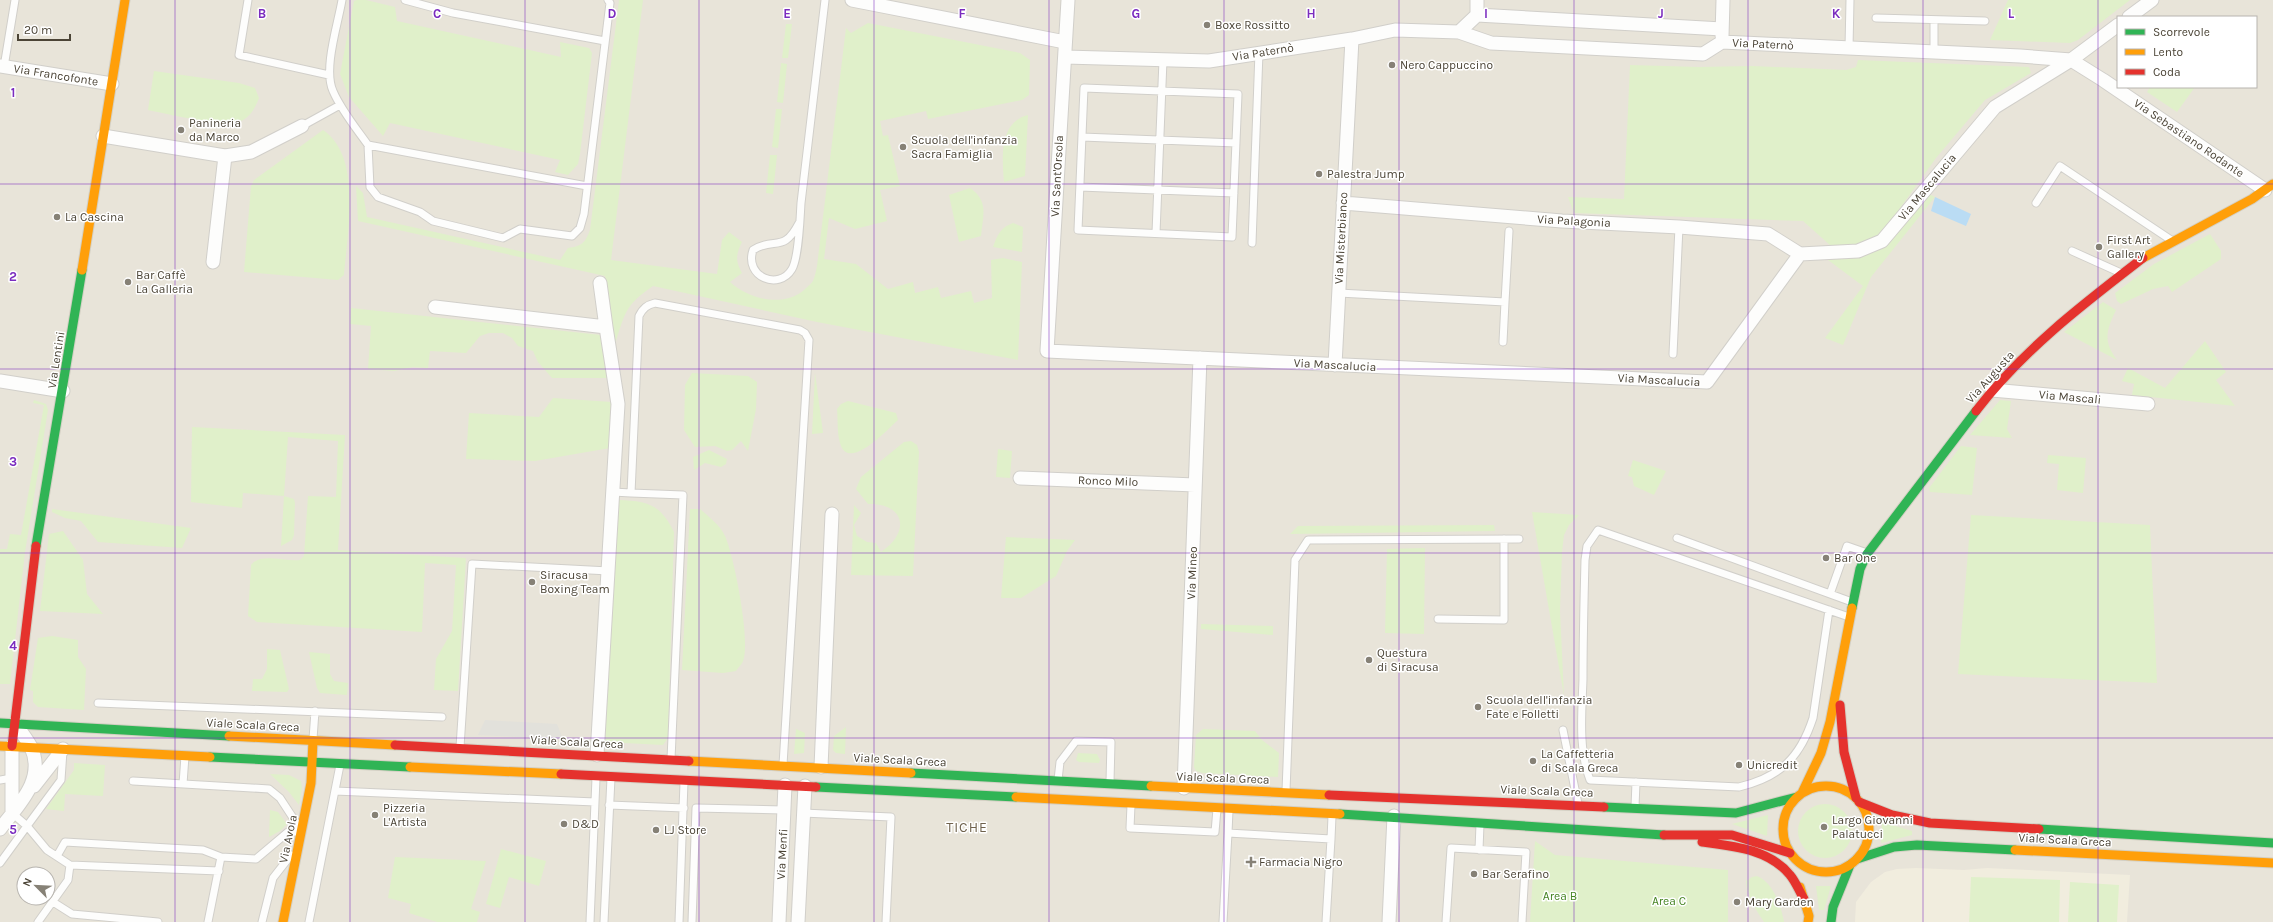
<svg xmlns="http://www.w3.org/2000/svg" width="2273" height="922" viewBox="0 0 2273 922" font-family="Karla,sans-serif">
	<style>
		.residential { fill: #e8e4d9; fill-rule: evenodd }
		.education { fill: #f1edde }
		.green { fill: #e0f0ca }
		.parking { fill: #e2e1db }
		.water { fill: #badcf4 }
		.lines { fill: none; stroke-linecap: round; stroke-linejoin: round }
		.lane-casing { stroke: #d1cfca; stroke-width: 9 }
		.street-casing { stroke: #d1cfca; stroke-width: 15 }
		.fast-casing { stroke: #d3cfc3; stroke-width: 11 }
		.slow-casing { stroke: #d3cfc3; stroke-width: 11 }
		.jam-casing { stroke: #d3cfc3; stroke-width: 11 }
		.lane { stroke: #fdfdfc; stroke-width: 7 }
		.street { stroke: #fdfdfc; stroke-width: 13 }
		.fast { stroke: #30b455; stroke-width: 9 }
		.slow { stroke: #ff9f0a; stroke-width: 9 }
		.jam { stroke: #e5322d; stroke-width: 9 }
		.grid { fill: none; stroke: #7b2cbf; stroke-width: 1; stroke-opacity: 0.55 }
		.poi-dot { fill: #868176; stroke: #fff; stroke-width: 1.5 }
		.labels { text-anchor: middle; stroke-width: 3; stroke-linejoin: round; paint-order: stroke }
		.poi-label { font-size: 12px; fill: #4b4436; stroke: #fff; text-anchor: start }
		.street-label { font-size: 12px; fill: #4b4436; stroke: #fff }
		.park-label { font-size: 12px; fill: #458423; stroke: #fff }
		.quarter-label { font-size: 14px; letter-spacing: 1px; fill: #6f624d; stroke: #fff }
		.grid-label { font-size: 13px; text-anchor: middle; font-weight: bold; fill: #7b2cbf; stroke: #fff; stroke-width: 3; stroke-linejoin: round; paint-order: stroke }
	</style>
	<rect width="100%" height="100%" fill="#f3f2ec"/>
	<!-- residential -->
	<path class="residential" d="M0 0H2273V922H0ZM2118 17H2256V87H2118ZM24 874H48V898H24Z"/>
	<!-- education -->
	<path class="education" d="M1916 868 1964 870 1987 868 2130 875 2127 922H1855L1856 902 1871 882 1885 872 1897 869Z"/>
	<!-- green -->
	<path class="green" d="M357 0H366L395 7 397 21 561 57 560 42 589 48 592 53 580 154 578 164 568 175 555 172 560 160 390 123 383 136 349 97 340 74 354 1Z
		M619 0H643L611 260 717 274 722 240 729 232 742 242C736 254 735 261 742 273L730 282C749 299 783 308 804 290 807 287 811 284 813 281 815 276 816 271 817 266L846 28 851 33 868 23 1020 53 1030 60 1029 95 1022 100 928 119 926 111 880 121 883 136 888 135 900 186 880 190 887 221 855 229 829 218 824 259 856 264 888 289 913 282 915 293 938 287 941 298 971 291 974 303 992 298 991 260 1003 258 1022 262 1018 360 817 322 653 286C625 305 625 313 615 344L605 276 358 221 356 186 363 193 367 217 560 260 568 248C582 246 585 243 590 230Z
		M2008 0H2130L2078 40 2070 43 1990 40Z
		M786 24H792L788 58H782Z
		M1858 60 2029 67 2031 73 1985 100 1936 158 1883 232C1867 245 1851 245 1831 246L1803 221 1574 213 1568 197 1624 199 1630 65 1699 67 1752 66 1846 70 1856 67Z
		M781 63 787 64 783 103 777 102Z
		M154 71 239 83 255 88 259 98C256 106 251 116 243 120 228 129 168 114 148 110Z
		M2150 87H2195L2177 112 2147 92Z
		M776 109H782L778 148 772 147Z
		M1028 115 1025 176 1004 182C1002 158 999 122 1028 115Z
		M323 130C363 157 347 234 344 275L338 280 244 272 251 186 254 180Z
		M770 155H777L773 194 766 193Z
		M970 188C989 201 983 215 981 236L959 242 949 195Z
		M1929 194 1935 197 1871 277 1843 345 1825 338 1863 286 1828 260 1863 254Z
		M1013 223 1023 227 1022 252 993 247C997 235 1001 227 1013 223Z
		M2210 234 2221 251V259L2172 292 2168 286 2153 289 2121 304 2117 301 2115 293 2154 264Z
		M2103 302 2116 310C2106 331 2103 341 2117 360L2064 332Z
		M351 308 601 335 608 378H552L538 362 533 351 518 346 512 338 503 333H489L480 336 466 353 430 351 428 368 413 367 394 371 368 369 371 326 350 324Z
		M2205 341 2226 372 2216 380 2235 406 2132 395 2134 384 2122 381 2128 368 2165 388Z
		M692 373 748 376 757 382 756 409 748 451 741 441 732 450 727 451 715 446 695 447 684 430 685 385Z
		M815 373 823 433 812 434Z
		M553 398 612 402 610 448 535 461 466 459 469 413 539 417Z
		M34 400 46 404 48 410 25 552 10 684H0V549H7L10 534 21 535 44 405 33 403Z
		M2000 400 2011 401 2007 429 2012 438 1970 435Z
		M848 401 896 413 898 420C888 429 848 473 840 443 837 433 838 420 837 409L841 404Z
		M192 427 345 435 338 550 466 558 458 691 434 690 436 659 452 631 456 565 425 563 422 632 257 622 248 616 251 565C260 552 286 562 300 560L304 556 308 496 336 497 338 441 288 437 284 496 294 499 295 503 294 535 292 540 281 546 284 496 243 493 242 508 191 502Z
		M911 441 917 445 919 452 913 576 851 575 854 505 861 513 854 525 857 536 867 542 876 543 881 552C911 532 905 503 868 504L856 489 861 477 904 442Z
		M1961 446 1977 448 1972 495 1930 492 1929 488Z
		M998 449 1012 451 1010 478 996 477Z
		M709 450 727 459 726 464 721 467 705 463 694 470 693 457Z
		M2048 455 2086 458 2083 493 2057 490 2059 464 2047 463Z
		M1633 460 1666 471 1654 495 1634 486 1632 477 1628 476Z
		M618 500C648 501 660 504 674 532L668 738 663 745 605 742Z
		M52 509 191 528 182 548 98 542 81 521 65 518 52 512Z
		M690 509H700C709 517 720 525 725 536 734 556 751 642 743 661 742 664 738 668 736 671L723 673 682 670Z
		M1532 512 1579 515 1569 525 1564 535 1562 552 1560 611 1564 696Z
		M1971 515 2150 525 2157 683 1958 674Z
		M1494 525 1495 531 1290 534 1298 526Z
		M63 531 83 560 87 594 103 614 40 611 49 534Z
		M1006 537 1075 540 1067 551 1056 576 1021 598H1001Z
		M1425 548 1424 634 1385 633 1387 549Z
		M1201 624 1273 626V635L1201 629Z
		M52 636 78 640V657L86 669 84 710 38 707 33 702V691L30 690 38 638Z
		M267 649 280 650 289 689 287 692 252 691 253 679H262L267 669Z
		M309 652 330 654V674L334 681 348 683 347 695 320 693 317 688Z
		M846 727 845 754 836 753 833 750 834 736Z
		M796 729 805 733 804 753 794 754Z
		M1203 729 1255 731 1262 740 1279 753 1278 777 1203 773 1196 771 1194 767 1196 735Z
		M1078 753 1097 754 1100 760 1099 763 1079 762 1076 760Z
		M74 763 105 765 103 796 65 794 64 811 46 809 74 770Z
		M270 774 289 775 301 781 302 788 299 805 289 792Z
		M1798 831a27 27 0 1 1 54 0a27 27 0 1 1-54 0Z
		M270 810 278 812 287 824 280 831 269 837Z
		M1768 815 1767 836 1732 824Z
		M1882 822 1912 831V835L1881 843Z
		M1535 841 1555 855 1728 870V922H1530Z
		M501 849 546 861 539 886 509 877 500 908 486 904Z
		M395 857 486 861 471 909 480 912 477 922H437L409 913 411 904 388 898Z
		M1757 876C1773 882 1781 906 1784 922H1764C1756 910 1747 896 1746 881L1752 877Z
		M1971 877 2060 880 2059 922H1969Z
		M2070 882 2119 885 2117 922H2068Z
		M1816 886H1831L1824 910H1819Z"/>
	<!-- parking -->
	<path class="parking" d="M485 720 557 724 563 739 478 735Z"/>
	<!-- water -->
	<path class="water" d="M1935 197 1971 214 1966 226 1931 211Z"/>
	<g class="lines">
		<defs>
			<path id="lane" d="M248 0 239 55 329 75
				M342 0C338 24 323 69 333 91 341 110 356 128 368 145L587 186
				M405 0 453 13 605 41
				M1876 18 1985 21
				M1849 48 1850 0
				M1934 52V20
				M4 67 15 0
				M1084 88 1238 94 1232 237 1078 230Z
				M302 126 340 105
				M1082 137 1236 143
				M368 145 370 187 378 197 420 212 433 221 503 238 520 229 572 236 580 228 584 214 610 3 608 0
				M1080 187 1234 193
				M2036 203 2060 166 2171 240
				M799 223C783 254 775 236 753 250 744 277 779 291 792 269 799 257 800 218 801 203 809 135 817 68 825 0
				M1156 233 1163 60
				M1252 243 1259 52
				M2072 251 2121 273
				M1339 293 1505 302 1503 342
				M1505 302 1509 231
				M1673 354 1679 227
				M613 492 631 493 639 316C643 308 647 305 655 303L800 330 805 333 809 340 783 765
				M631 493 683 495 671 759
				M1677 538 1852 602
				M1830 594 1847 546 1867 553
				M1829 610 1813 718C1800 758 1780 777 1739 787L1590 780C1578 750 1582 711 1583 679 1583 639 1584 599 1585 560L1587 546 1598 530 1849 617
				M1438 619 1504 620V539
				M98 703 442 717
				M1563 730 1578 804
				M313 739 315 711
				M460 747 472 564 609 571
				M0 780 12 778
				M1058 780 1060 762 1076 741 1111 742 1110 782
				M133 781 269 789 280 798 299 827
				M183 784 185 756
				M335 791 595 802
				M1286 791 1295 560 1308 540 1519 539
				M609 805 684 808
				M1131 805 1130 828 1215 832 1217 809
				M1635 807 1636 782
				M1229 810 1228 833 1331 839 1332 816
				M803 813 891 817 886 922
				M1479 850 1480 824
				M57 856 65 842 203 850 221 857
				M0 863 27 826 12 813
				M70 865 219 871
				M53 902 72 914 158 922
				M38 922 68 880 70 865 47 850 27 826 61 780 63 751
				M208 922 221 857 256 859 288 832H300
				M262 922 273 878 291 855
				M309 922 340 765
				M590 922 596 778
				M604 922 611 778
				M679 922 684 782
				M692 922 696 808 784 810
				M1223 922 1228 833
				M1326 922 1331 839
				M1446 922 1451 848 1526 852 1522 922"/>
			<path id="street" d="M852 0 1065 42
				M1068 0 1047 351 1707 382 1800 254
				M1477 0V15
				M2129 17 2152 0
				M1459 32 1477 15 1722 29
				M1722 36 1723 0
				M1065 57 1209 61 1352 39 1395 30 1459 32 1491 43 1703 54 1722 42 2020 56 2071 60 2103 80 2265 190
				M0 66 112 84
				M103 136 225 156 251 152 302 126
				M1343 203 1562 221 1679 227 1768 234 1800 254
				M1800 254 1858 251 1882 241 1995 107 2071 60 2118 25
				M213 262 225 156
				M600 283 606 327
				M435 307 606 327 618 404 597 755
				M1335 365 1352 39
				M0 381 63 391
				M1992 390 2148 404
				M1020 478 1195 485
				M821 767 832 514
				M34 786 63 749
				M1184 788 1200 358
				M12 813V746
				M0 829C18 805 46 780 31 747 27 739 20 731 15 723
				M779 922 785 785
				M798 922 805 786
				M1389 922 1394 816"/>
			<path id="fast" d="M36 546 82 270
				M1852 608 1860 569 1867 554 1976 411
				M0 723 229 736
				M210 757 410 767
				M911 773 1151 786
				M816 787 1016 797
				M1604 807 1736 813 1797 797
				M1340 814 1664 835
				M2039 829 2273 843
				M1857 859 1894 847 1917 845 2015 850
				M1831 922 1833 907 1850 865"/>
			<path id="slow" d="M2143 258 2252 199 2273 184
				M82 270 125 0
				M229 736 395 745
				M0 746 210 757
				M689 761 911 773
				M410 767 561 774
				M1783 829a43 43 0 1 1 86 0a43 43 0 1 1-86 0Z
				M1151 786 1329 795
				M1802 793 1821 753 1830 722 1852 608
				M1016 797 1340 814
				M2015 850 2273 863
				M1800 887 1809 916 1808 922
				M283 922 311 783 313 741"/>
			<path id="jam" d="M1976 411C2024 349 2082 305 2143 258
				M1840 705 1844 752 1856 798
				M395 745 689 761
				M12 746 36 546
				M561 774 816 787
				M1329 795 1604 807
				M1859 802 1892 815 1930 823 2039 829
				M1664 835H1732L1790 853
				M1702 842C1733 846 1769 849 1790 875 1796 882 1799 891 1804 899"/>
		</defs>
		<!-- lane casing -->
		<use href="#lane" class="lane-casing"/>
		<!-- street casing -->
		<use href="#street" class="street-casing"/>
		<!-- fast casing -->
		<use href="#fast" class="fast-casing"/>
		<!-- slow casing -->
		<use href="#slow" class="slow-casing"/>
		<!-- jam casing -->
		<use href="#jam" class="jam-casing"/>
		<!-- lane -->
		<use href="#lane" class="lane"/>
		<!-- street -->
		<use href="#street" class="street"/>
		<!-- fast -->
		<use href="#fast" class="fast"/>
		<!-- slow -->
		<use href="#slow" class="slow"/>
		<!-- jam -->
		<use href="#jam" class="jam"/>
	</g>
	<!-- grid -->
	<path class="grid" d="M175 0V922M350 0V922M525 0V922M699 0V922M874 0V922M1049 0V922M1224 0V922M1399 0V922M1574 0V922M1748 0V922M1923 0V922M2098 0V922M0 184H2273M0 369H2273M0 553H2273M0 738H2273"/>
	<!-- markers -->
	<g class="poi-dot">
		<circle cx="1207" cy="25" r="4"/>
		<circle cx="1392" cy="65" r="4"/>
		<circle cx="181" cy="130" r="4"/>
		<circle cx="903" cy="147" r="4"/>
		<circle cx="1319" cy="174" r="4"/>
		<circle cx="57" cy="217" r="4"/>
		<circle cx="2099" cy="247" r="4"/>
		<circle cx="128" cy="282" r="4"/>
		<circle cx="1826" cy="558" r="4"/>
		<circle cx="532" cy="582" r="4"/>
		<circle cx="1369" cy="660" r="4"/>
		<circle cx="1478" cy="707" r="4"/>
		<circle cx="1533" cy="761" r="4"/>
		<circle cx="1739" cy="765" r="4"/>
		<circle cx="375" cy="815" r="4"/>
		<circle cx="564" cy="824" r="4"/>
		<circle cx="1824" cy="827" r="4"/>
		<circle cx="656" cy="830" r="4"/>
		<path d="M1249 856h4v4h4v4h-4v4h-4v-4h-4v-4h4z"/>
		<circle cx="1474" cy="874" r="4"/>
		<circle cx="1737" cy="902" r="4"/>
	</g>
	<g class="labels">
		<!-- poi labels -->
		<g class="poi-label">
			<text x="1215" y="29">Boxe Rossitto</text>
			<text x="1400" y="69">Nero Cappuccino</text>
			<text x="189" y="127">Panineria<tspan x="189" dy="14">da Marco</tspan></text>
			<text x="911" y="144">Scuola dell'infanzia<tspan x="911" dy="14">Sacra Famiglia</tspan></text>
			<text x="1327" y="178">Palestra Jump</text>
			<text x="65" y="221">La Cascina</text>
			<text x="2107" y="244">First Art<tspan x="2107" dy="14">Gallery</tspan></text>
			<text x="136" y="279">Bar Caffè<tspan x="136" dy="14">La Galleria</tspan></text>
			<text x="1834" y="562">Bar One</text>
			<text x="540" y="579">Siracusa<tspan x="540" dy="14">Boxing Team</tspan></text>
			<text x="1377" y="657">Questura<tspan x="1377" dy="14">di Siracusa</tspan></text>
			<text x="1486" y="704">Scuola dell'infanzia<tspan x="1486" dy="14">Fate e Folletti</tspan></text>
			<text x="1541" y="758">La Caffetteria<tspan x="1541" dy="14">di Scala Greca</tspan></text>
			<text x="1747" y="769">Unicredit</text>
			<text x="383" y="812">Pizzeria<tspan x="383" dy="14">L'Artista</tspan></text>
			<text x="1832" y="824">Largo Giovanni<tspan x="1832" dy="14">Palatucci</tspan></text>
			<text x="572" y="828">D&amp;D</text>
			<text x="664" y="834">LJ Store</text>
			<text x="1259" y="866">Farmacia Nigro</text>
			<text x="1482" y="878">Bar Serafino</text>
			<text x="1745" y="906">Mary Garden</text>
		</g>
		<!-- street labels -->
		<g class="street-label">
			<text transform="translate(1763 44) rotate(3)" y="4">Via Paternò</text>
			<text transform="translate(1263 52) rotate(-9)" y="4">Via Paternò</text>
			<text transform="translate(56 75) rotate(9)" y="4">Via Francofonte</text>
			<text transform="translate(2189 138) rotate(34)" y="4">Via Sebastiano Rodante</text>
			<text transform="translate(1057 176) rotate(-87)" y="4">Via Sant'Orsola</text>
			<text transform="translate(1927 187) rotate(-50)" y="4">Via Mascalucia</text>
			<text transform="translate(1574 221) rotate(3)" y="4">Via Palagonia</text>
			<text transform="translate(1341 238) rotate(-87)" y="4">Via Misterbianco</text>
			<text transform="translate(56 360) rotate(-81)" y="4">Via Lentini</text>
			<text transform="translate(1335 365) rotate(3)" y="4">Via Mascalucia</text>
			<text transform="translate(1990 377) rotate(-48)" y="4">Via Augusta</text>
			<text transform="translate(1659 380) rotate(3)" y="4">Via Mascalucia</text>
			<text transform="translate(2070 397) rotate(5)" y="4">Via Mascali</text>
			<text transform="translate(1108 481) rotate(2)" y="4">Ronco Milo</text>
			<text transform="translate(1192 573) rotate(-88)" y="4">Via Mineo</text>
			<text transform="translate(253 725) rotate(3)" y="4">Viale Scala Greca</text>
			<text transform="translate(577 742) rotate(3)" y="4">Viale Scala Greca</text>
			<text transform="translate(900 760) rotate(3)" y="4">Viale Scala Greca</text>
			<text transform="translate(1223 778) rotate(2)" y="4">Viale Scala Greca</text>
			<text transform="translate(1547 791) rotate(2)" y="4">Viale Scala Greca</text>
			<text transform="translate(288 839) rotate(-78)" y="4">Via Avola</text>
			<text transform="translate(2065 840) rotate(3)" y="4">Viale Scala Greca</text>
			<text transform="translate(782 854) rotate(-87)" y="4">Via Menfi</text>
		</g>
		<!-- park labels -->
		<g class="park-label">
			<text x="1560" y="900">Area B</text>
			<text x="1669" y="905">Area C</text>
		</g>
		<!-- quarter labels -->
		<g class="quarter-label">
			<text x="967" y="832">TICHE</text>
		</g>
	</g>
	<g class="grid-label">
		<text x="262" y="18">B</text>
		<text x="437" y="18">C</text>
		<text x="612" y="18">D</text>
		<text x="787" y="18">E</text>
		<text x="962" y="18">F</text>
		<text x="1136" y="18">G</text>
		<text x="1311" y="18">H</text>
		<text x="1486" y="18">I</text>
		<text x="1661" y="18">J</text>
		<text x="1836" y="18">K</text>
		<text x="2011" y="18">L</text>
		<text x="13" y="97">1</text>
		<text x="13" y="281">2</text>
		<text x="13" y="466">3</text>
		<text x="13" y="650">4</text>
		<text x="13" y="834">5</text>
	</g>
	<!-- legend -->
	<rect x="2117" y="16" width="140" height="72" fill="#ffffff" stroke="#b7b4af"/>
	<rect x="2125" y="29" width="20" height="6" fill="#30b455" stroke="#b7b4af"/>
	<text x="2153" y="36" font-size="12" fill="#4b4436">Scorrevole</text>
	<rect x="2125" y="49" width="20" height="6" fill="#ff9f0a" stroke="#b7b4af"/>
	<text x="2153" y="56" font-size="12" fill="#4b4436">Lento</text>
	<rect x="2125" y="69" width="20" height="6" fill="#e5322d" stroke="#b7b4af"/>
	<text x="2153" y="76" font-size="12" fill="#4b4436">Coda</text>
	<!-- north arrow -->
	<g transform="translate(36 886) rotate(294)"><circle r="19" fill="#ffffff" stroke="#b7b4af"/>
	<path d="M0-3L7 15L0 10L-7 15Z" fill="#868176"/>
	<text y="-6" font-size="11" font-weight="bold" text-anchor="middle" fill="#4b4436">N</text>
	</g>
	<!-- scale -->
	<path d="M18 34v6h52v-6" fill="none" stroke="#4b4436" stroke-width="2"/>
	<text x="24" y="34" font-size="12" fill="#4b4436" stroke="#ffffff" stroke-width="3" paint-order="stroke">20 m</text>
</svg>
